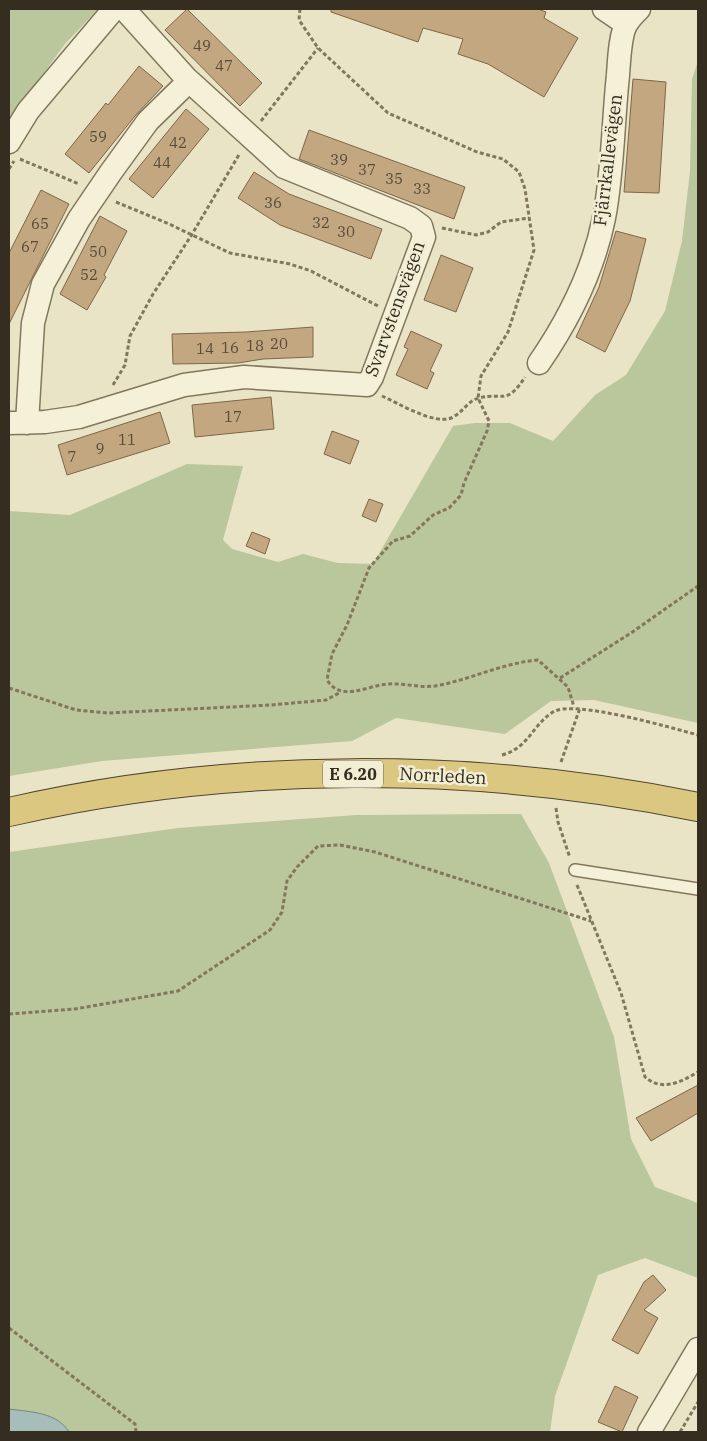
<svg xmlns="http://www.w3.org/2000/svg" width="707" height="1441" viewBox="0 0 707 1441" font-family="'IBM Plex Serif',serif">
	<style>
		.green { fill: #bac69b }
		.water { fill: #a7bdba; stroke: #6e8a88 }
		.building { fill: #c3a780; stroke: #7e6646 }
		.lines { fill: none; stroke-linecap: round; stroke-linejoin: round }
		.service-casing { stroke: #82775e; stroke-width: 14 }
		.minor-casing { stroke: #82775e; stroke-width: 25 }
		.trunk-casing { stroke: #504531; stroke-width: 30 }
		.path { stroke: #82775e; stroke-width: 3; stroke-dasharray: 4 2.5; stroke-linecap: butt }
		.service { stroke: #f5f1d8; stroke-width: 11 }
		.minor { stroke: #f5f1d8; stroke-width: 22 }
		.trunk { stroke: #dcc781; stroke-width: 28 }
		.labels { text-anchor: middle; stroke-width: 5; stroke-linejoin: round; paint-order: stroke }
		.number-label { font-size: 15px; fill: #584c38 }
		.shield { fill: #f1eed4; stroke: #6d6756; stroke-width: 1 }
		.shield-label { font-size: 16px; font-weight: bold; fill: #342d20 }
		.street-label { font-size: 18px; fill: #342d20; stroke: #f1eed4 }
	</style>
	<rect width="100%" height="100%" fill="#e9e4c6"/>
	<!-- green -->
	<path class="green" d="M9 9H98L65 44 9 120Z
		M698 61V723L594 700 551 701 505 734 396 718 352 741 102 761 9 776V511L70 515 187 464 243 466 223 540 232 549 278 562 303 554 338 563 373 564 453 426 475 423H510L553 441 595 395 626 375 665 311 682 241 690 171 692 79Z
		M521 814 549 863 614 1037 631 1139 655 1187 698 1203V1278L645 1258 598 1275 555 1396 550 1432H9V852L178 828 356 815Z"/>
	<!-- water -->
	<path class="water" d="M9 1409C30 1412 57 1412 69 1432H9Z"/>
	<!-- building -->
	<path class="building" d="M187 9 262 83 240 106 165 30Z
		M331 9H538L546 12 544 18 578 38 544 97 488 64 458 54 463 39 423 28 418 42 331 12Z
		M139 66 163 86 135 116 89 173 65 154 106 103 108 105Z
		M633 79 666 82 659 193 624 192Z
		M186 109 209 129 153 198 129 179Z
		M309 130 465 187 454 219 299 159Z
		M254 172 289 194 382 229 371 259 280 225 238 198Z
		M41 190 69 204 9 324V253Z
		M100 216 127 231 104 275 106 277 87 310 60 294Z
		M616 231 646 239 630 301 605 352 576 337 599 287Z
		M441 255 473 268 456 312 424 300Z
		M313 327V357L263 359 238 363 173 364 172 334 246 332Z
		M411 331 442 345 430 371 434 373 427 389 396 375 408 349 404 347Z
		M271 397 274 429 195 437 192 405Z
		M160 412 170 443 67 475 58 445Z
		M332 431 359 441 350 464 324 454Z
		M369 499 383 504 376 522 362 516Z
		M252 532 270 539 265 554 246 546Z
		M698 1085V1113L651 1141 636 1118Z
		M653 1275 666 1290 644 1310 658 1318 638 1354 612 1340 644 1282Z
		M615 1386 638 1397 622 1432 598 1422Z"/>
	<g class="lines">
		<defs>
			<path id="service" d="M575 870 698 889"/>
			<path id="minor" d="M604 9 626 24
				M9 142 28 111 114 9
				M539 363C570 318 593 272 604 218 613 172 613 122 618 75 619 62 620 33 627 23 630 18 635 13 639 9
				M9 423 45 422 79 417 184 385 244 377 367 385 372 377 424 237 421 226 410 218 284 167 187 79 124 9
				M27 423 33 323 43 284 79 219 111 172 148 121 189 81
				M649 1432 698 1349"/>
			<path id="trunk" d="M9 812C231 761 475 761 698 807"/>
		</defs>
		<!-- service casing -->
		<use href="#service" class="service-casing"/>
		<!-- minor casing -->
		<use href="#minor" class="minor-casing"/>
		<!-- trunk casing -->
		<use href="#trunk" class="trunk-casing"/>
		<!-- path -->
		<path class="path" d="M300 9 299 20 318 48 388 113 477 152 503 159 519 172 525 189 534 250 508 332 481 376 478 398 489 421 487 431 464 483 461 495 449 508 433 515 410 536 393 541 369 568 347 625 332 654 327 680C342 703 367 685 389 684 404 683 420 688 435 686 470 680 502 663 538 660L568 687 574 707
			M261 121 318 48
			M20 159 79 184
			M9 169 14 161
			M116 202 169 224 230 253 290 264 311 271 378 306
			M442 228 476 235 488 232 501 222 529 218
			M113 385 125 365 130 336 153 294 191 236 240 153
			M382 396C398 403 434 425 451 418 463 413 467 401 479 398 504 392 506 406 525 377
			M560 678 631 633 698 586
			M9 688 76 710 108 713 271 705 326 700 339 693
			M502 755C529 748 532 725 553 712 573 699 672 728 698 735
			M561 762 580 708
			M556 808 558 822 570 858
			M577 885 621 993 645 1077C662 1092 681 1082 698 1072
			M9 1014 75 1009 178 991 270 930 282 912 287 881 297 867 318 846 340 845 375 852 591 921
			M9 1328 135 1424 136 1432
			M680 1432 698 1402"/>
		<!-- service -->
		<use href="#service" class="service"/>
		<!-- minor -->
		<use href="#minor" class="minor"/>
		<!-- trunk -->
		<use href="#trunk" class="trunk"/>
	</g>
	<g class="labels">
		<!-- number labels -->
		<g class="number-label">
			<text x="202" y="51">49</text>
			<text x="224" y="71">47</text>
			<text x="98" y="142">59</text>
			<text x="178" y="148">42</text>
			<text x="339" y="165">39</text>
			<text x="162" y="168">44</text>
			<text x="367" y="175">37</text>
			<text x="394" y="184">35</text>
			<text x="422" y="194">33</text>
			<text x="273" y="208">36</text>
			<text x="321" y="228">32</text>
			<text x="40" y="229">65</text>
			<text x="346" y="237">30</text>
			<text x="30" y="252">67</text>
			<text x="98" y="257">50</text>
			<text x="89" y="280">52</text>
			<text x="279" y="349">20</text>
			<text x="255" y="351">18</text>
			<text x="230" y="353">16</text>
			<text x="205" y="354">14</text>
			<text x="233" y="422">17</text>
			<text x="127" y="445">11</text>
			<text x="100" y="454">9</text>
			<text x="72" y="462">7</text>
		</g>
		<!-- shield labels -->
		<rect class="shield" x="323" y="760.5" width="60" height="27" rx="4"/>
		<g class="shield-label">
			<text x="353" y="780">E 6.20</text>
		</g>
		<!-- street labels -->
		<g class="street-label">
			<text transform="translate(608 160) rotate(-83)" y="6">Fjärrkallevägen</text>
			<text transform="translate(395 309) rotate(-70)" y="6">Svarvstensvägen</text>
			<text transform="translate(443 776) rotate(3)" y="6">Norrleden</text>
		</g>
	</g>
	<!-- border -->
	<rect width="707" height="1441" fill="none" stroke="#342d20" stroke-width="20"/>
</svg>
